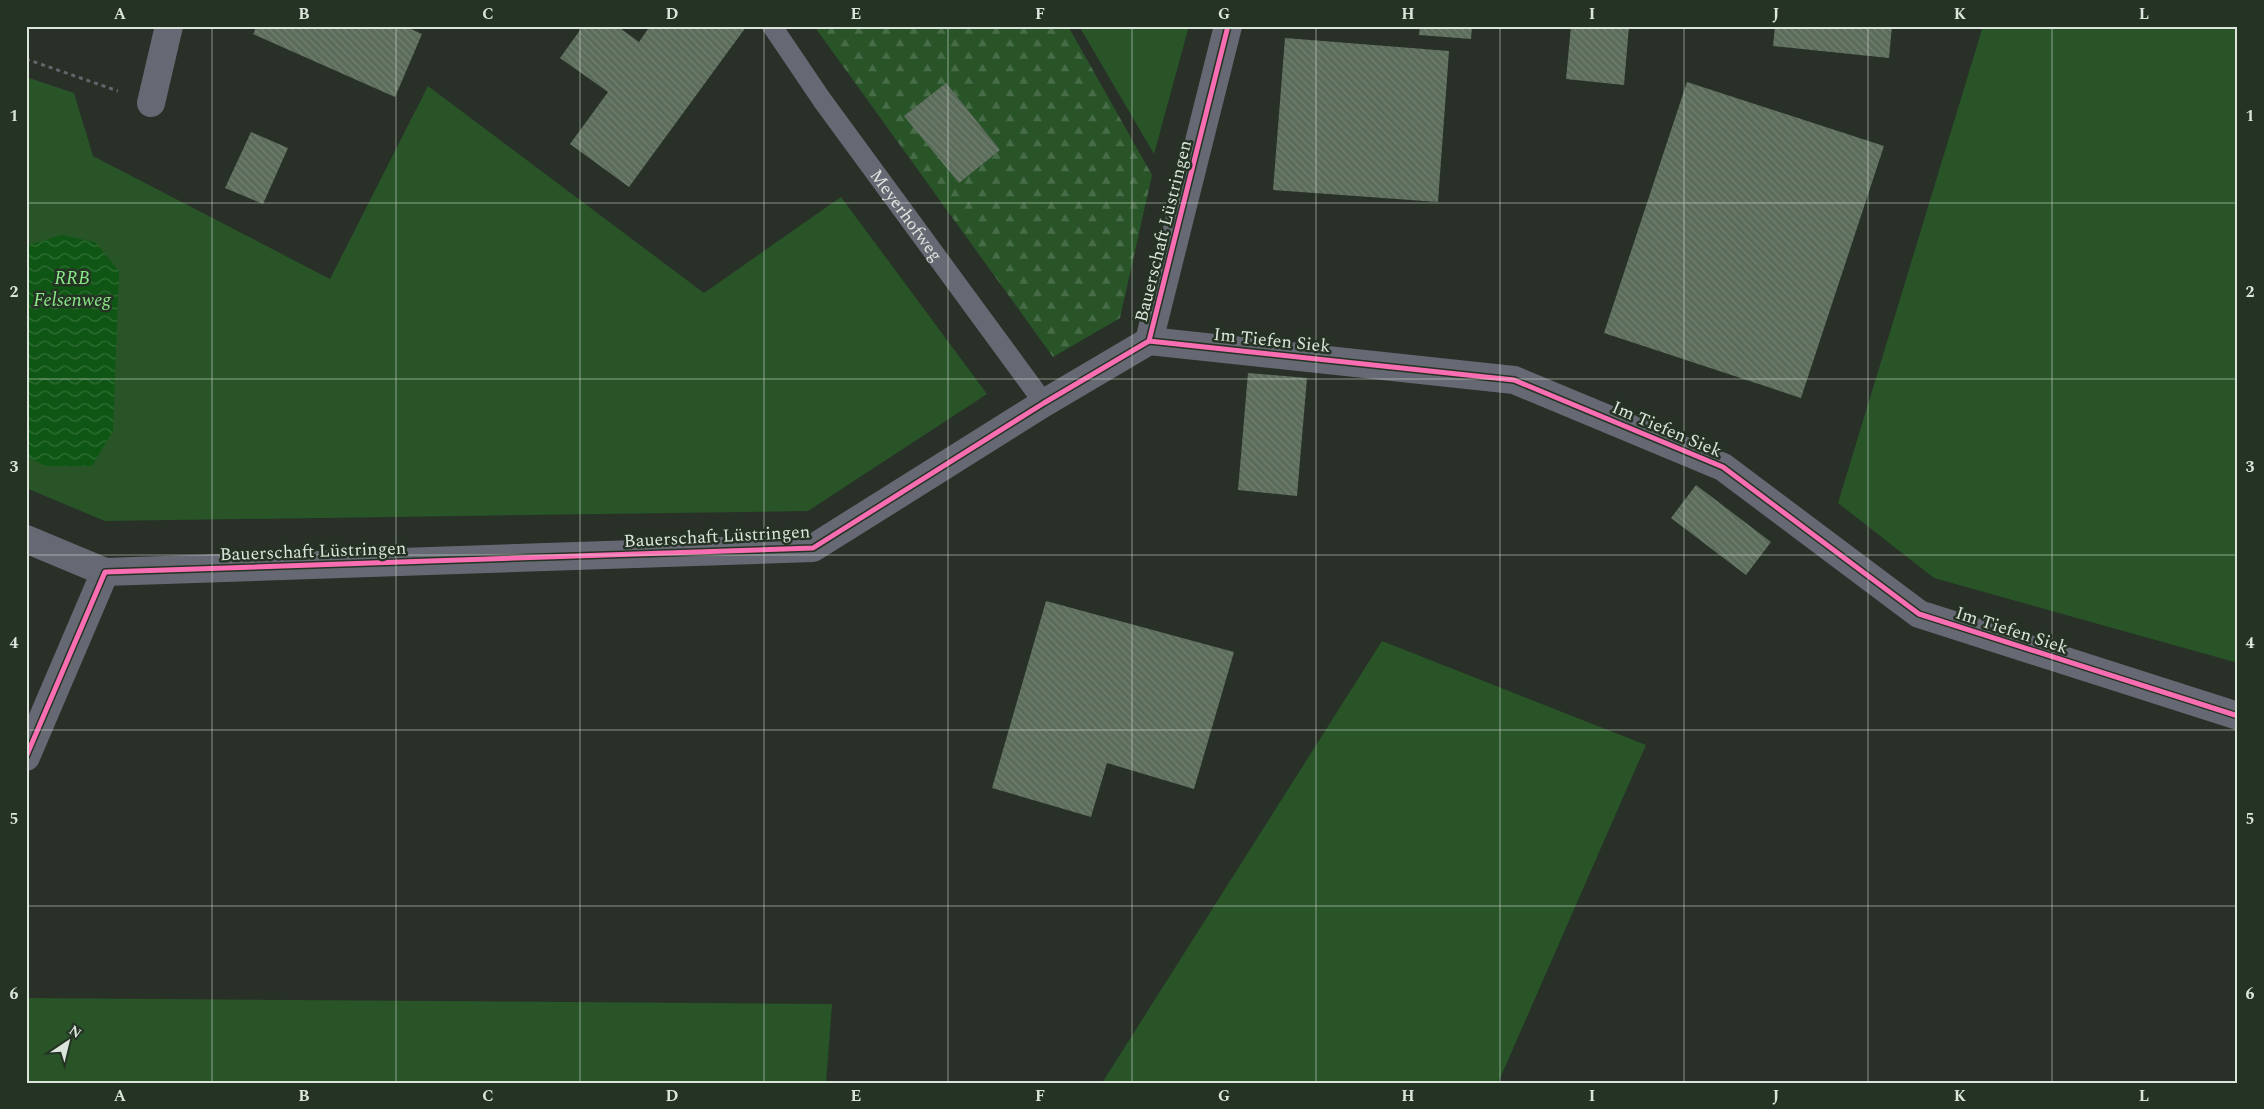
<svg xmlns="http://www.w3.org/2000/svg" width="2264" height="1109" viewBox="0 0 2264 1109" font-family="Spectral,serif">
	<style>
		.grass { fill: #285428 }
		.forest { fill: url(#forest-firs) }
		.water { fill: url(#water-waves) }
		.building { fill: url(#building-back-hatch) }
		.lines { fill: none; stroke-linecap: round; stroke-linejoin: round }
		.path { stroke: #626569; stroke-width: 3; stroke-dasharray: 4 4; stroke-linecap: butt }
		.lane { stroke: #666973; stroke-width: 20 }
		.street { stroke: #666973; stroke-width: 28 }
		.cycleway-casing { stroke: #253324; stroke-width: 8 }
		.cycleway { stroke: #f96db3; stroke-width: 5 }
		.grid { fill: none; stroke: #dce5dc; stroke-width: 1; stroke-opacity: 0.55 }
		.labels { text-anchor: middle; stroke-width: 5; stroke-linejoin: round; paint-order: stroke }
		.street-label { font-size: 18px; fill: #dce5dc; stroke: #253324 }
		.water-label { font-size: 19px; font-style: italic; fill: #8be788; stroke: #253324 }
		.neatline { fill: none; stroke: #dce5dc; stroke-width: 2 }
		.grid-label { font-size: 16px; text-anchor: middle; font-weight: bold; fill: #dce5dc }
	</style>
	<defs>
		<pattern id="forest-firs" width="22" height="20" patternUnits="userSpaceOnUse" patternTransform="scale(1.25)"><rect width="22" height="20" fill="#285428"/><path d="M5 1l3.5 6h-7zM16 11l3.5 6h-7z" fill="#476c47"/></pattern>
		<pattern id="water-waves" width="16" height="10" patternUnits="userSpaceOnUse" patternTransform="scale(1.25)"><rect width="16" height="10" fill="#0f5614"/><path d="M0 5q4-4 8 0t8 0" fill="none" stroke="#316e36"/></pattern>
		<pattern id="building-back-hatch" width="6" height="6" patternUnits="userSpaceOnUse" patternTransform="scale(1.25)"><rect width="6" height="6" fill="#5b6c5b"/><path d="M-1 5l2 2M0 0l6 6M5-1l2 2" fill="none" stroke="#728172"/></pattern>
	</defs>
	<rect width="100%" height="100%" fill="#283028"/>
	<!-- grass -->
	<path class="grass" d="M1079 26H1189L1154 154Z
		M1983 26H2238V663L1934 578 1838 503Z
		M26 77 74 93 93 156 330 279 428 86 704 293 841 197 987 394 808 511 105 521 26 488Z
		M1382 641 1646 745 1498 1083H1102Z
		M26 998 832 1004 826 1083H26Z"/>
	<!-- forest -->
	<path class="forest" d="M814 26H1068L1152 175 1120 318 1053 357Z"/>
	<!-- water -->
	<path class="water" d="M61 235 95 242 119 271 113 431 92 466H45L26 456V246Z"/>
	<!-- building -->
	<path class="building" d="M257 26H404L422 34 395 97 253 34Z
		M583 26H617L639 42 650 26 746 27 629 187 570 144 608 92 560 58Z
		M1420 26H1472L1471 39 1419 35Z
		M1571 26H1629L1624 85 1566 79Z
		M1775 26H1892L1889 58 1773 46Z
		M1285 38 1449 51 1438 202 1273 190Z
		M1687 82 1884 146 1801 398 1604 333Z
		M946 83 1000 150 959 183 904 116Z
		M251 132 288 148 263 204 225 188Z
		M1248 373 1307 378 1297 496 1238 490Z
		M1696 485 1771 542 1746 575 1671 518Z
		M1046 601 1234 652 1194 789 1107 763 1091 817 992 788Z"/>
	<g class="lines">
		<!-- path -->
		<path class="path" d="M26 59 118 91"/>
		<!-- lane -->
		<path class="lane" id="s1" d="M772 26 822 100 1044 403"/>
		<!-- street -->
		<path class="street" d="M151 103 169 26
			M1149 341 1514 380 1723 467 1919 614 2238 716
			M26 539 105 572
			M26 757 105 572 813 548 1044 403 1149 341 1228 26"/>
		<defs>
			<path id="cycleway" d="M1149 341 1514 380 1723 467 1919 614 2238 716
				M26 757 105 572 813 548 1044 403 1149 341 1228 26"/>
		</defs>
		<!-- cycleway casing -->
		<use href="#cycleway" class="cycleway-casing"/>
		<!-- cycleway -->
		<use href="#cycleway" class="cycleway"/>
	</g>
	<!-- grid -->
	<path class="grid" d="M212 26V1083M396 26V1083M580 26V1083M764 26V1083M948 26V1083M1132 26V1083M1316 26V1083M1500 26V1083M1684 26V1083M1868 26V1083M2052 26V1083M26 203H2238M26 379H2238M26 555H2238M26 730H2238M26 906H2238"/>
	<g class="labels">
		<!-- street labels -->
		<g class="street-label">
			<text dy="6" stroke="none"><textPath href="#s1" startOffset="232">Meyerhofweg</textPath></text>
			<text transform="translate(1163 231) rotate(-76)" y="6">Bauerschaft Lüstringen</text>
			<text transform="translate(1272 340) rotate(6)" y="6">Im Tiefen Siek</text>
			<text transform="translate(1667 429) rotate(23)" y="6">Im Tiefen Siek</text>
			<text transform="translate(717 536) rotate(-3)" y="6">Bauerschaft Lüstringen</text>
			<text transform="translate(313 551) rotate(-2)" y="6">Bauerschaft Lüstringen</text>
			<text transform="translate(2012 630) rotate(18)" y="6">Im Tiefen Siek</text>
		</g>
		<!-- water labels -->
		<g class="water-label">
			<text x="72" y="284">RRB<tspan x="72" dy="22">Felsenweg</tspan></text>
		</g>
	</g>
	<!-- border -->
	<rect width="2264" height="1109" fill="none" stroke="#253324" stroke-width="55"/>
	<!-- north arrow -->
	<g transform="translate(68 1042) rotate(35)" stroke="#253324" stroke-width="4" paint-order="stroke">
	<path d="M0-4L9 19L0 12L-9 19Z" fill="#dce5dc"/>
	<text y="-8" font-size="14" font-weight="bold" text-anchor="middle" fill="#dce5dc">N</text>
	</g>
	<rect x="28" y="28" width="2208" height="1054" class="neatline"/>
	<g class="grid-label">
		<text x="120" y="19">A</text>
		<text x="304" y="19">B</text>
		<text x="488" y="19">C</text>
		<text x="672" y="19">D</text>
		<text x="856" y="19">E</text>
		<text x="1040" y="19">F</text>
		<text x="1224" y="19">G</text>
		<text x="1408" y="19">H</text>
		<text x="1592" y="19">I</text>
		<text x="1776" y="19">J</text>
		<text x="1960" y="19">K</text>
		<text x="2144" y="19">L</text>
		<text x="14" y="121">1</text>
		<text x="2250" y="121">1</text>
		<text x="14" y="297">2</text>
		<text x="2250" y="297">2</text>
		<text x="14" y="472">3</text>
		<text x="2250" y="472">3</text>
		<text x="14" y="648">4</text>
		<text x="2250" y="648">4</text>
		<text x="14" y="824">5</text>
		<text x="2250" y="824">5</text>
		<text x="14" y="999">6</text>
		<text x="2250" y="999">6</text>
		<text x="120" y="1101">A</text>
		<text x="304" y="1101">B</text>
		<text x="488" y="1101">C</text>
		<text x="672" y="1101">D</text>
		<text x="856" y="1101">E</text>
		<text x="1040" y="1101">F</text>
		<text x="1224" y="1101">G</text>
		<text x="1408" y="1101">H</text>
		<text x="1592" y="1101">I</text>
		<text x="1776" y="1101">J</text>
		<text x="1960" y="1101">K</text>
		<text x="2144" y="1101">L</text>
	</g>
</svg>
